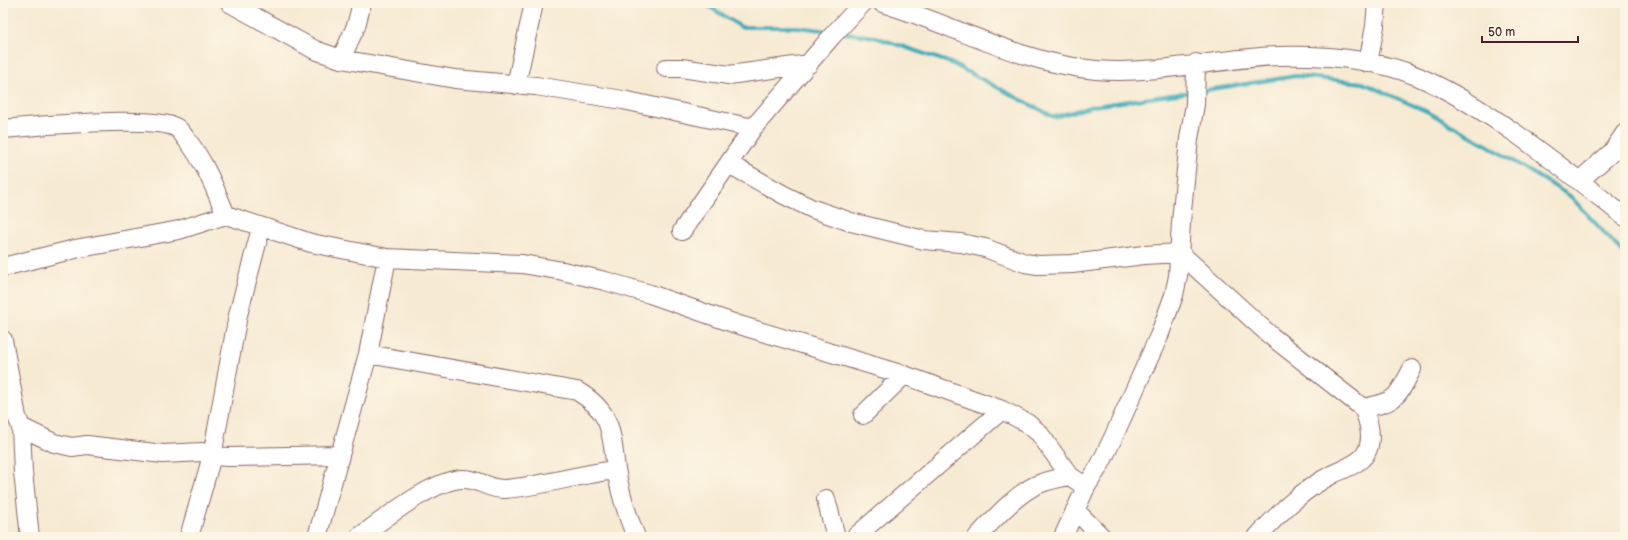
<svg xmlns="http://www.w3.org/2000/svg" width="1628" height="540" viewBox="0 0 1628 540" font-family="'Balsamiq Sans',sans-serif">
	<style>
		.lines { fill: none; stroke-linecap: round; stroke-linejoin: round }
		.stream { stroke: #3babb9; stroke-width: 4 }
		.minor-casing { stroke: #876666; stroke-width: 20 }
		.minor { stroke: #fff; stroke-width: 18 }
	</style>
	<rect width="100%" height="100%" fill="#fcf5e5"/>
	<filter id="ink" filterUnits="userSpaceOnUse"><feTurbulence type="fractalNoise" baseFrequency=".025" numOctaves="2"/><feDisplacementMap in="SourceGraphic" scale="8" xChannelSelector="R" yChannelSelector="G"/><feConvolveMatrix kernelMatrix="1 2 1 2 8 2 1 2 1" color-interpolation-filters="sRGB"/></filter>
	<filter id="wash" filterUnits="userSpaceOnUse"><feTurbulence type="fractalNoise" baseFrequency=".012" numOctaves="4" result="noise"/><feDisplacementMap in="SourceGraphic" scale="16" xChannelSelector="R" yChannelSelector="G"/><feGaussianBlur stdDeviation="0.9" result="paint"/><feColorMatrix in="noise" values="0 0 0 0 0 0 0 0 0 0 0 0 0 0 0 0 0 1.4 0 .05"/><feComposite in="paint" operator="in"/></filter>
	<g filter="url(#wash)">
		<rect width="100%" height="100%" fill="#f7ead3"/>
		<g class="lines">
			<!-- stream -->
			<path class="stream" d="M704 3 741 27H797L830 31
				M843 33 875 37 951 63 1054 117 1094 106 1192 92
				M1200 91 1296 76 1363 83 1428 112 1487 145 1570 196 1625 255"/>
		</g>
	</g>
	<g filter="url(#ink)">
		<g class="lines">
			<defs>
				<path id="minor" d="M230 3 315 50 341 59 356 26 362 3
					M882 3C954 25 1020 63 1096 70 1157 75 1219 58 1280 56 1326 55 1376 59 1419 77 1490 108 1564 169 1625 217
					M341 59 455 79 536 86 623 100 753 128
					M1368 63 1375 26 1377 3
					M666 68H681L729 75 809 64
					M516 85 534 3
					M3 129C32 126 156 115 177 128 180 130 184 136 187 140 205 162 215 189 226 215
					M729 164 784 195 813 209 851 222 924 240 961 243 985 248 1025 263 1038 265 1072 264 1144 255 1180 253 1271 336 1363 408C1369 422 1374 439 1366 453 1360 464 1343 469 1333 474 1302 490 1280 512 1257 537
					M1579 181 1612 152 1625 133
					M682 231 753 128 832 36 863 3
					M3 267 75 249 179 230 226 215 311 243 387 258 522 264 563 271 605 281 650 294 736 324 904 375 1002 410 1027 423 1039 433 1070 476 1086 487
					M3 340 17 417 21 427 54 443 72 447 87 445 163 454 202 452 212 456 229 457 340 455 317 537
					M368 354 577 391C613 412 611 433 616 469 620 492 627 515 636 537
					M1363 408C1396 402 1397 398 1412 369
					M863 415 904 375
					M21 427 23 472 30 537
					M340 455 368 354 387 258
					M826 499 836 537
					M1075 510 1102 537
					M189 537 212 456 238 315 261 228
					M359 537C383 520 435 478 464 479 479 479 490 490 505 489 543 486 579 474 616 470
					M855 537 1002 410
					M977 537C992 521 1019 491 1039 484 1049 480 1059 478 1070 476
					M1063 537 1086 487 1100 465 1112 440 1159 336 1174 295 1178 276 1181 222 1189 139 1195 104 1196 63"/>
			</defs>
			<!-- minor casing -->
			<use href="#minor" class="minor-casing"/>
			<!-- minor -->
			<use href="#minor" class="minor"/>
		</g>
	</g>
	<!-- margin -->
	<rect width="1628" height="540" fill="none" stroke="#fcf5e5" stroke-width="16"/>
	<!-- scale -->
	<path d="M1482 36v6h96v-6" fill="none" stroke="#4a1f2b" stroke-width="2"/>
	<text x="1488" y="36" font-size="12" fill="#4a1f2b" stroke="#fcf5e5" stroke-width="3" paint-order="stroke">50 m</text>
</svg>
